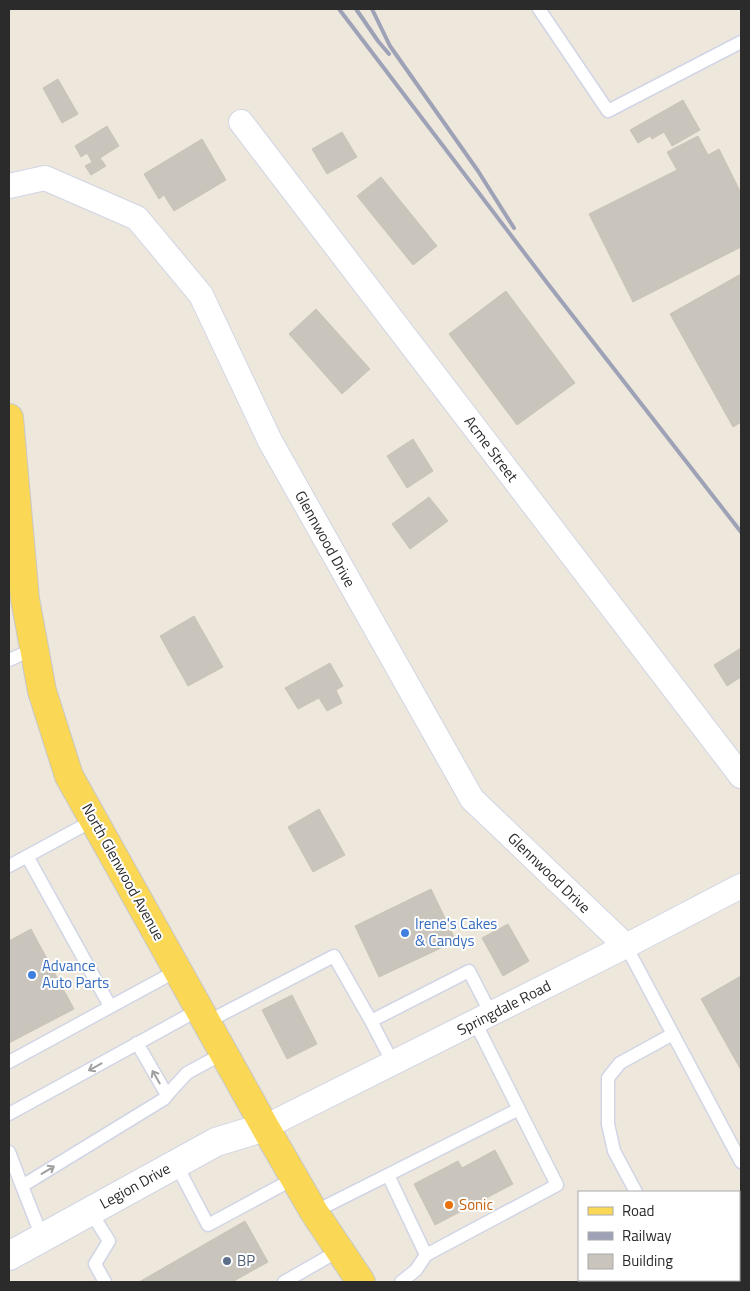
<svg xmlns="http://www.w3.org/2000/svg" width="750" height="1291" viewBox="0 0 750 1291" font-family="'Titillium Web',sans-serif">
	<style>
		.building { fill: #c9c4bc; stroke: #cac3b6 }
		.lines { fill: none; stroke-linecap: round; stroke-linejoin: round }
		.lane-casing { stroke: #d1d5e5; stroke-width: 15 }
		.street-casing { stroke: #d1d5e5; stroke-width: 26 }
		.secondary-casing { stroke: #d1d5e5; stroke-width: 30 }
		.primary-casing { stroke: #c8c8c8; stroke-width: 30 }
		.lane { stroke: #fff; stroke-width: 12 }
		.street { stroke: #fff; stroke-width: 24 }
		.secondary { stroke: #fff; stroke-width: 28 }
		.primary { stroke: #fad755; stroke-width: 28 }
		.rail { stroke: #9ea2b7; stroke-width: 4 }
		.oneway { stroke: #a0a0a0 }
		.shop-dot { fill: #3f7fe0; stroke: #fff; stroke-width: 2 }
		.food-dot { fill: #e8710a; stroke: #fff; stroke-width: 2 }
		.service-dot { fill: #5c6f8a; stroke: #fff; stroke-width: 2 }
		.labels { text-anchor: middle; stroke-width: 4; stroke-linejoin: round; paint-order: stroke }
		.street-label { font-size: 15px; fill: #2b2b2b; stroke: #fff }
		.shop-label { font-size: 15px; fill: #366cbe; stroke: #fff; text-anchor: start }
		.food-label { font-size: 15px; fill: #c56008; stroke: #fff; text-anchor: start }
		.service-label { font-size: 15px; fill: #4e5e75; stroke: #fff; text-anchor: start }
	</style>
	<rect width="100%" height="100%" fill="#eee7dc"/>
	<!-- building -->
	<path class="building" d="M58 79 78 114 62 123 43 88Z
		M683 100 700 130 672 146 664 132 652 139 650 136 638 143 630 130Z
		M107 126 119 146 100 158 106 166 91 175 85 166 92 162 87 153 81 157 75 146Z
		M342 132 357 157 327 174 312 149Z
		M698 136 708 155 719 149 741 193V247L633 302 589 214 677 170 667 152Z
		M202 139 226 180 174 211 164 195 159 199 144 174Z
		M381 177 437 246 413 265 357 196Z
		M741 274V422L733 427 670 314Z
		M506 291 575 383 517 425 449 334Z
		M316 309 370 369 342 394 289 334Z
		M413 439 433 471 407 488 387 456Z
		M429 497 448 521 410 549 392 524Z
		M194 616 223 667 188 686 160 636Z
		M741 648V677L727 686 714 665Z
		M330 663 343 686 336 690 342 703 327 711 319 698 298 709 285 688Z
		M319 809 345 855 313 872 288 827Z
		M431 889 456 941 379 977 355 926Z
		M508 924 529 961 503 976 482 938Z
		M31 929 74 1009 9 1043V941Z
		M741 976V1070L701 999Z
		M292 995 317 1044 287 1059 262 1010Z
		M495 1150 513 1184 435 1225 414 1184 458 1161 462 1168Z
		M245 1221 268 1262 232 1282H139Z"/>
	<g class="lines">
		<defs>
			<path id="lane" d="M539 9 608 111 741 42
				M9 660 34 649
				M27 856 110 1006
				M9 866 94 820
				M626 946 741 1162
				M207 1022 334 956 371 1021
				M9 1062 178 970
				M393 1063 371 1021 469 971 491 1014
				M167 1095 187 1073 224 1053
				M9 1114 200 1009
				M9 1152 22 1186 164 1099 167 1095 137 1043
				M176 1164 208 1225 295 1178
				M388 1175 426 1255
				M22 1186 42 1237
				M636 1192 614 1151 608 1124V1078L620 1063 673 1034
				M739 1202 741 1200
				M90 1211 109 1241 95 1264 105 1282
				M314 1212 519 1109
				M284 1282 340 1250
				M401 1282 416 1270 426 1255 557 1185 475 1022
				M596 1282 601 1280"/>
			<path id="street" d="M241 122 741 776
				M9 186 45 178 137 218 201 295 270 441 472 799 626 946
				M265 1127 626 946 741 886"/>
			<path id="secondary" d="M9 1256 216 1142 265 1127"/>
			<path id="primary" d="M9 418 25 599 42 691 69 776 265 1127 314 1212 361 1282"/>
		</defs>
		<!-- lane casing -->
		<use href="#lane" class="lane-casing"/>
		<!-- street casing -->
		<use href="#street" class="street-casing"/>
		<!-- secondary casing -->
		<use href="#secondary" class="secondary-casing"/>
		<!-- primary casing -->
		<use href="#primary" class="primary-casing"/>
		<!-- lane -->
		<use href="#lane" class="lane"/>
		<!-- street -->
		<use href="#street" class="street"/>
		<!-- secondary -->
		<use href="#secondary" class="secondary"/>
		<!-- primary -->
		<use href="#primary" class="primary"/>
		<!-- rail -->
		<path class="rail" d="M339 9 548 284 741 532
			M356 9 378 41 389 54
			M372 9 390 46 478 171 514 228"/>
	</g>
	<!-- one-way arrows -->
	<defs><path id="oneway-shaft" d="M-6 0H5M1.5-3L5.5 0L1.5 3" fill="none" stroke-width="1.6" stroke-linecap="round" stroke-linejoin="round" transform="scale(1.25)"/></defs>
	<g class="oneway">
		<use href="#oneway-shaft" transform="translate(95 1067) rotate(151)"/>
		<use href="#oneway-shaft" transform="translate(156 1077) rotate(-120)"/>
		<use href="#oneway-shaft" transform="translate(48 1170) rotate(-31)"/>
	</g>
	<!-- markers -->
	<g class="shop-dot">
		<circle cx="405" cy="933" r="5"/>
		<circle cx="32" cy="975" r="5"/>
	</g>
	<circle class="food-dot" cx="449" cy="1205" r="5"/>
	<circle class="service-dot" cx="227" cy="1261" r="5"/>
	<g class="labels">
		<!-- street labels -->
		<g class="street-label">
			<text transform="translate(491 449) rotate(53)" y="5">Acme Street</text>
			<text transform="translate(325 539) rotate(61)" y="5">Glennwood Drive</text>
			<text transform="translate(123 872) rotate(61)" y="5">North Glenwood Avenue</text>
			<text transform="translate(549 873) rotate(44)" y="5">Glennwood Drive</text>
			<text transform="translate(504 1008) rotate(-27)" y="5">Springdale Road</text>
			<text transform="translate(135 1186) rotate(-29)" y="5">Legion Drive</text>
		</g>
		<!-- shop labels -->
		<g class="shop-label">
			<text x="415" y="929">Irene's Cakes<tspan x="415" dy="17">&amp; Candys</tspan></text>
			<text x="42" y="971">Advance<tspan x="42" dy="17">Auto Parts</tspan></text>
		</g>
		<!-- food labels -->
		<g class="food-label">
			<text x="459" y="1210">Sonic</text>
		</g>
		<!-- service labels -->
		<g class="service-label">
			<text x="237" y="1266">BP</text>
		</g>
	</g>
	<!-- border -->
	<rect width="750" height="1291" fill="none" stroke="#2b2b2b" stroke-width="20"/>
	<!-- legend -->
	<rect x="578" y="1191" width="162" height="90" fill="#ffffff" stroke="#aaaaaa"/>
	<rect x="588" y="1207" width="25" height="8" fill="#fad755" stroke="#aaaaaa"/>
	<text x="622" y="1216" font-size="15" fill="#2b2b2b">Road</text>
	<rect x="588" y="1232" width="25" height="8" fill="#9ea2b7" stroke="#aaaaaa"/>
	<text x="622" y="1241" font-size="15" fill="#2b2b2b">Railway</text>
	<rect x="588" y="1254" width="25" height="15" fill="#c9c4bc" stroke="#aaaaaa"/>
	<text x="622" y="1266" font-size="15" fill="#2b2b2b">Building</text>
</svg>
